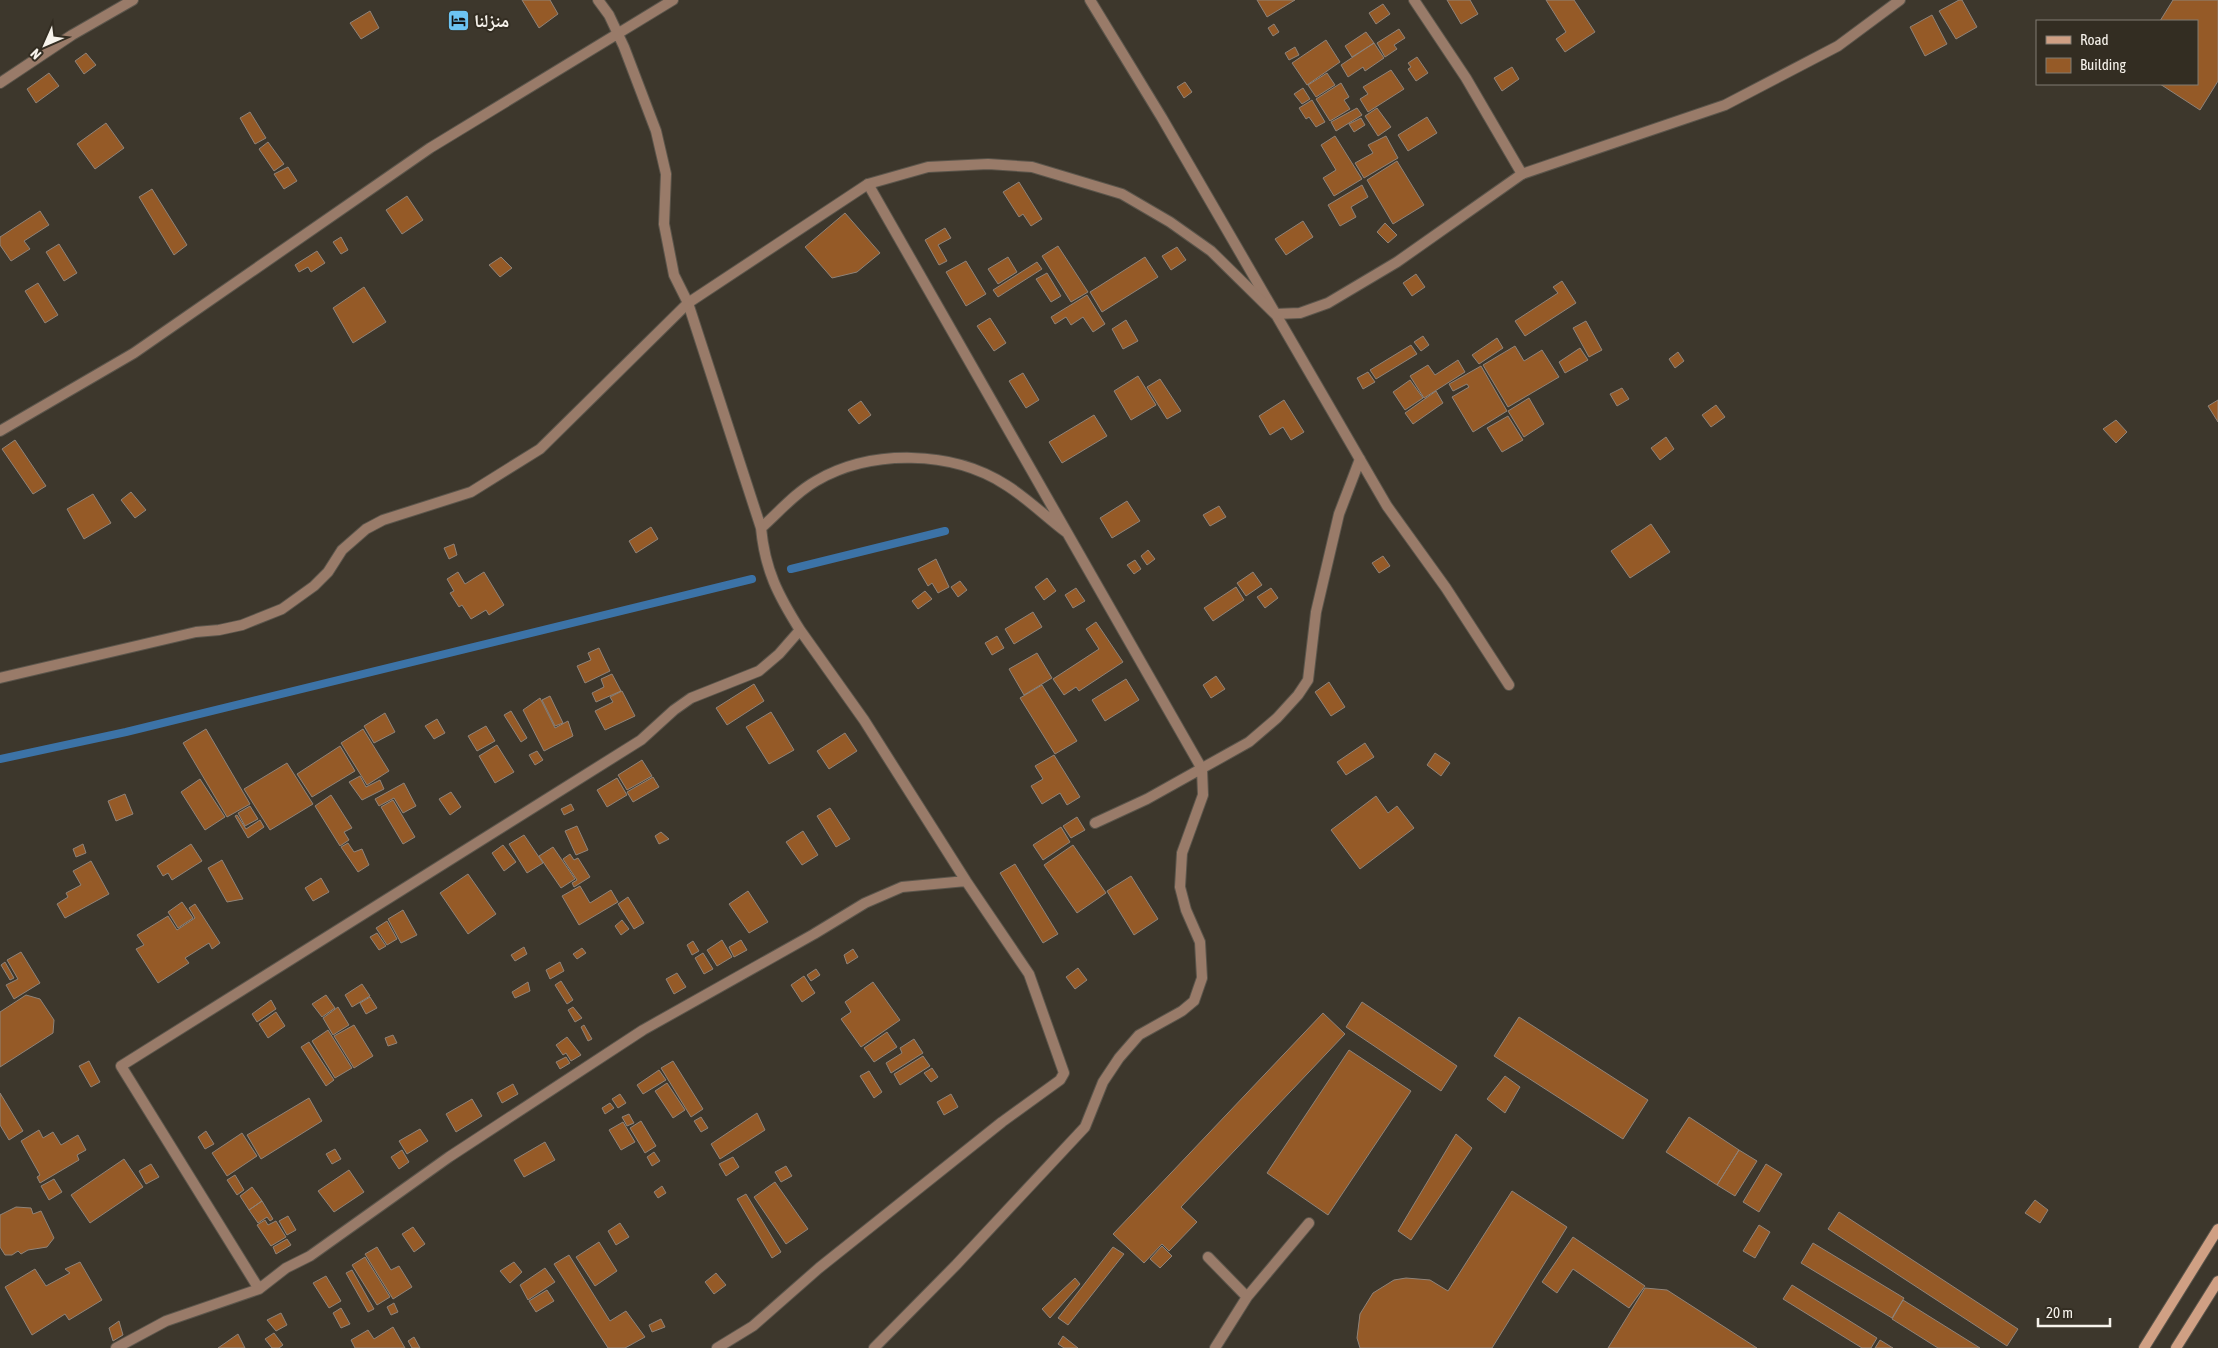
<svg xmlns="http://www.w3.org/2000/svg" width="2218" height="1348" viewBox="0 0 2218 1348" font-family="'Asap Condensed','Noto Naskh Arabic',sans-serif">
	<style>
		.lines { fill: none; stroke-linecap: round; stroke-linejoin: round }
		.stream { stroke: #3c73a7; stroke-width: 8 }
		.building { fill: #955a27; stroke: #8f8379 }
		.service-casing { stroke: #5b554b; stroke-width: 12 }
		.minor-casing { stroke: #5b554b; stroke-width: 12 }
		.tertiary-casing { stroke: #5b554b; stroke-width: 12 }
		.secondary-casing { stroke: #5b554b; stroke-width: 12 }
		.service { stroke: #997b69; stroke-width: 10 }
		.minor { stroke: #997b69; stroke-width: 10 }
		.tertiary { stroke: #997b69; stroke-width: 10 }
		.secondary { stroke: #d0a084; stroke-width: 10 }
		.labels { text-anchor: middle; stroke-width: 4; stroke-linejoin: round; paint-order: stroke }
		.poi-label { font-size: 18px; font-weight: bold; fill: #f7f3ec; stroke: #332d22; text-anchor: start }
	</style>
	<rect width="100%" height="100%" fill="#3d372c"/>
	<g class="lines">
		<!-- stream -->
		<path class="stream" d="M791 569 945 531
			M0 759 126 732 752 579"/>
	</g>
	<!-- building -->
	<path class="building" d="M522 0H550L558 14 539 28Z
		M1257 0H1295L1267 17Z
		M1447 0H1470L1478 14 1461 24Z
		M1546 0H1574L1595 32 1565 52 1556 39 1566 32Z
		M1959 0H1962L1977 27 1956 39 1939 11Z
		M2173 0H2218V81L2200 110 2160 84H2197V21H2160Z
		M1383 4 1390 14 1376 24 1369 13Z
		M370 11 379 28 361 39 350 23Z
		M1932 15 1947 44 1925 56 1910 27Z
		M1274 24 1279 32 1273 36 1268 28Z
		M1399 29 1405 38 1394 45 1397 49 1385 57 1377 43Z
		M1366 32 1374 43 1352 57 1345 46Z
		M1326 40 1340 62 1307 85 1292 63Z
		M1374 43 1384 58 1365 71 1363 67 1348 77 1341 65Z
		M1295 47 1299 55 1289 60 1285 53Z
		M86 53 96 65 84 74 75 61Z
		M1417 57 1428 73 1416 81 1408 69 1411 67 1408 63Z
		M1512 67 1519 79 1502 91 1494 78Z
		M1391 70 1404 89 1368 112 1360 99 1368 94 1363 87Z
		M49 73 59 86 36 103 27 89Z
		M1327 73 1335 85 1316 97 1308 85Z
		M1185 82 1192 92 1184 98 1177 87Z
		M1341 83 1349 97 1344 100 1350 109 1330 121 1316 99Z
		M1303 88 1310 99 1302 104 1294 94Z
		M1312 100 1325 122 1316 127 1309 117 1306 119 1299 108Z
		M1357 108 1362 115 1336 131 1331 122Z
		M1377 108 1391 127 1378 136 1365 116Z
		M250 112 266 138 255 144 240 118Z
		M1427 117 1437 133 1408 151 1398 135Z
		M1361 118 1365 125 1354 132 1349 124Z
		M106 123 124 148 95 169 77 144Z
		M1335 136 1362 179 1334 196 1323 178 1336 170 1321 145Z
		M1386 136 1398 158 1364 178 1355 163 1373 153 1368 145Z
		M268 142 284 164 274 171 259 149Z
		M1397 161 1424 205 1393 224 1367 180Z
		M288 167 297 181 284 189 274 174Z
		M1019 182 1042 219 1031 226 1023 214 1019 217 1003 192Z
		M1362 185 1368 197 1351 207 1356 217 1340 226 1328 205Z
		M152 189 187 245 174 255 139 197Z
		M407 196 423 220 402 234 386 210Z
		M40 211 49 225 24 241 30 249 11 261 0 245V237Z
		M845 213 880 253 857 272 832 278 805 247Z
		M1303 221 1313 237 1286 255 1275 239Z
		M1385 223 1397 235 1388 243 1377 232Z
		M945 228 951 238 938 245 947 261 939 265 925 240Z
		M341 237 348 250 341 254 333 242Z
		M59 244 77 273 64 281 46 252Z
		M1058 246 1088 292 1071 302 1042 256Z
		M1177 247 1186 260 1171 270 1162 256Z
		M317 251 325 263 311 272 308 267 299 272 295 265Z
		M501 257 512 268 500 277 489 265Z
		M1008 257 1017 272 998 284 988 269Z
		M1145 257 1158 277 1102 312 1090 292Z
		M966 261 986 294 966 306 946 272Z
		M1037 262 1042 269 998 297 993 290Z
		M1047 273 1061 296 1051 302 1036 279Z
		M1416 274 1425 287 1412 296 1403 283Z
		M1562 281 1576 303 1525 336 1515 321 1558 293 1553 287Z
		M38 283 58 315 45 323 25 291Z
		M364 287 386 322 353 343 333 308Z
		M1087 295 1105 324 1093 332 1083 317 1071 325 1066 317 1055 324 1051 317Z
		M990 318 1006 343 994 351 977 326Z
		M1126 320 1138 341 1123 349 1112 329Z
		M1586 321 1602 350 1589 357 1573 328Z
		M1423 336 1429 345 1421 351 1414 342Z
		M1497 338 1503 348 1479 364 1472 355Z
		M1411 345 1417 354 1376 379 1370 370Z
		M1515 346 1524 361 1542 350 1559 377 1508 407 1483 365Z
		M1580 348 1588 360 1565 373 1559 362Z
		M1678 352 1684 361 1675 368 1669 359Z
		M1458 360 1465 372 1424 398 1410 376 1428 365 1435 375Z
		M1481 366 1507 411 1473 432 1452 397 1469 387 1467 384 1453 391 1449 384Z
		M1368 372 1375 382 1363 389 1357 378Z
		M1023 373 1039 400 1026 408 1009 381Z
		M1138 376 1156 405 1131 420 1114 391Z
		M1160 379 1181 411 1167 419 1147 387Z
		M1410 380 1423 398 1405 410 1393 392Z
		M1622 388 1629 399 1617 406 1610 394Z
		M1436 391 1443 403 1413 424 1405 413Z
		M1529 398 1544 424 1524 437 1508 411Z
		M1284 400 1304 432 1291 440 1283 427 1270 435 1259 416Z
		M2218 400V422L2208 406Z
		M861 401 871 415 859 424 848 410Z
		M1716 405 1725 417 1711 427 1702 415Z
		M1094 415 1107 436 1062 463 1049 442Z
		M1508 416 1523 440 1502 452 1487 428Z
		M2116 420 2127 432 2116 443 2103 429Z
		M1666 437 1674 449 1660 460 1651 448Z
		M15 440 46 486 33 494 2 449Z
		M131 492 146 510 135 518 121 500Z
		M93 494 111 523 84 539 67 509Z
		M1127 501 1140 521 1112 538 1100 518Z
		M1219 506 1226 517 1210 526 1203 515Z
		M1651 524 1670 552 1630 578 1611 551Z
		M651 527 658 539 636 553 629 541Z
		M454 544 457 555 449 559 444 548Z
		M1148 550 1155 559 1147 565 1141 556Z
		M1383 556 1390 566 1379 573 1372 563Z
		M936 559 949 587 938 593 932 583 928 586 918 569Z
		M1135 560 1141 569 1134 574 1127 565Z
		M458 572 465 584 484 572 504 605 489 615 486 610 471 619 462 605 459 607 450 593 454 591 447 579Z
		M1253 572 1262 585 1246 596 1237 583Z
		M1047 578 1056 591 1044 600 1035 587Z
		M960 581 967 590 958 597 951 587Z
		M1236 587 1244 600 1213 621 1204 608Z
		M1076 588 1085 601 1073 608 1065 595Z
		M1271 588 1278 598 1265 608 1257 597Z
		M925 591 932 599 918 609 912 601Z
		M1033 612 1042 627 1014 644 1005 629Z
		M1096 622 1123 662 1079 691 1076 687 1064 695 1053 679 1099 649 1086 629Z
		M997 636 1004 648 992 655 985 643Z
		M599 648 610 671 585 683 577 666 591 660 588 653Z
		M1037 653 1052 678 1024 695 1009 669Z
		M612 674 621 691 596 702 592 693 604 687 601 679Z
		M1216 676 1225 689 1211 698 1203 685Z
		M1126 679 1139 700 1105 721 1092 700Z
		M1329 682 1345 707 1331 716 1315 692Z
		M754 684 764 701 727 725 716 708Z
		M1042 685 1077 741 1055 754 1020 698Z
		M622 691 635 716 605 730 595 711 613 702 610 697Z
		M550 696 563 723 555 726 542 700Z
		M540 698 555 728 568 721 573 736 544 751 523 710Z
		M511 711 527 738 521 742 504 715Z
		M771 712 794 750 769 764 746 727Z
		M385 713 395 732 374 743 364 726Z
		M437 719 445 733 434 739 425 726Z
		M486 726 495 741 477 751 468 736Z
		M206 729 250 804 227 817 183 743Z
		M363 729 389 771 367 785 341 743Z
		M845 733 857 751 829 769 817 751Z
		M1365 743 1374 757 1346 775 1337 762Z
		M497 745 514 772 495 783 479 756Z
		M340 746 355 771 312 797 297 774Z
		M537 751 543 760 535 765 529 755Z
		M1435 753 1450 763 1441 776 1427 765Z
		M1054 755 1080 797 1067 805 1060 793 1042 804 1031 786 1043 779 1035 766Z
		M642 760 652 776 627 790 618 775Z
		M287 763 313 804 270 830 244 789Z
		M360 776 366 787 380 780 384 789 362 800 349 782Z
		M653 777 659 787 633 802 627 792Z
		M617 778 627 795 607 807 597 790Z
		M200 779 225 817 205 830 181 792Z
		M404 783 416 806 403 813 394 798 379 806 375 799Z
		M451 792 461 807 450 815 439 799Z
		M125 794 133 814 116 821 108 801Z
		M331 795 352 828 344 832 349 840 340 846 315 806Z
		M1376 796 1388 813 1397 806 1414 828 1360 869 1331 830Z
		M393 800 415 837 403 844 381 807Z
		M571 804 574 810 564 815 561 809Z
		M250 806 258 819 245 826 238 813Z
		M830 808 850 839 836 847 817 816Z
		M237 815 246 829 260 820 264 827 248 838 235 816Z
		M1077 817 1085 830 1071 838 1063 826Z
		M577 826 588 850 576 855 565 831Z
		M1061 827 1070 842 1043 860 1033 845Z
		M803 831 818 855 802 865 786 842Z
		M661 832 669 839 659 844 655 836Z
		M524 835 543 863 527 873 509 844Z
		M348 843 354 852 362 849 369 865 358 872 341 847Z
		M83 844 86 853 76 857 73 849Z
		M191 844 202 861 172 880 168 873 163 876 157 866Z
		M503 845 516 862 504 871 492 853Z
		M1073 845 1106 893 1077 913 1044 865Z
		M553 847 575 879 561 888 539 856Z
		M570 854 574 860 578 858 590 877 574 887 572 883 577 880 563 859Z
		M222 860 243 899 227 902 208 868Z
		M91 861 109 894 65 918 57 904 68 897 66 893 81 885 73 871Z
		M1015 864 1058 934 1043 943 1000 873Z
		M468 874 496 914 468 934 440 893Z
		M1131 876 1158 919 1134 935 1107 891Z
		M321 878 329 892 313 901 305 888Z
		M580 886 590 903 611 890 618 902 579 925 562 896Z
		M748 891 768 922 749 933 729 904Z
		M628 897 644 923 634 929 618 904Z
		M182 902 193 918 178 928 168 912Z
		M195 904 220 943 212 949 209 943 185 958 189 963 158 983 136 949 144 945 137 935 168 916 177 930 195 918 189 908Z
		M403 910 417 935 401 943 388 919Z
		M622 920 629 929 621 935 615 926Z
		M387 921 397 939 387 945 376 928Z
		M377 933 386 946 379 950 370 937Z
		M722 940 732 957 717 966 707 950Z
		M741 940 747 950 734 957 729 947Z
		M693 941 699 951 692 955 687 945Z
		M524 947 527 954 515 961 511 955Z
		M582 948 586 953 577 959 573 954Z
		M853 949 858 957 847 964 844 955Z
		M21 952 40 983 14 999 6 985 18 979 7 960Z
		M703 953 713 969 704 974 695 958Z
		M5 962 14 978 10 980 1 965Z
		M560 962 564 971 550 979 546 970Z
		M1078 968 1087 980 1075 989 1066 977Z
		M816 969 820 975 811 981 807 975Z
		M677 973 686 987 674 994 666 979Z
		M804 976 815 993 802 1002 791 985Z
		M561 981 573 1000 567 1004 555 985Z
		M528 982 530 991 515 998 512 992Z
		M873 982 900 1020 861 1047 841 1019 851 1012 845 1002Z
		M362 984 370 996 352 1007 345 995Z
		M26 995 40 999 54 1020 53 1033 0 1067V1012Z
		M326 995 335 1008 322 1017 312 1004Z
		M370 997 377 1008 366 1014 360 1003Z
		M271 1000 276 1009 257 1022 252 1014Z
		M1362 1002 1457 1066 1441 1091 1346 1027Z
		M338 1007 349 1025 333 1035 323 1018Z
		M573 1007 582 1018 575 1022 568 1010Z
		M276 1012 285 1026 268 1038 259 1024Z
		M1323 1013 1345 1034 1181 1207 1197 1222 1169 1251 1162 1244 1144 1263 1113 1234Z
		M1519 1017 1648 1100 1623 1139 1494 1056Z
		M354 1025 373 1056 354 1068 334 1036Z
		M584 1025 592 1039 588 1041 581 1027Z
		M328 1030 352 1068 335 1078 312 1041Z
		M887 1032 897 1047 874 1062 864 1048Z
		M393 1035 397 1043 388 1046 385 1038Z
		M567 1037 581 1055 571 1061 566 1053 563 1055 556 1045Z
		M914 1039 923 1053 891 1073 886 1063 902 1053 900 1048Z
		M309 1042 334 1080 326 1086 301 1047Z
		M1349 1050 1411 1091 1328 1215 1267 1173Z
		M923 1056 930 1066 900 1085 894 1074Z
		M566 1057 570 1063 560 1069 556 1062Z
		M89 1061 100 1082 91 1087 79 1066Z
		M673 1061 703 1109 691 1117 661 1068Z
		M932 1068 938 1077 931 1082 924 1073Z
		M659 1070 666 1080 643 1094 637 1085Z
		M869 1071 882 1092 874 1098 860 1076Z
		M1505 1076 1520 1087 1505 1113 1487 1099Z
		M667 1083 685 1110 673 1118 655 1091Z
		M513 1084 518 1094 502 1103 497 1093Z
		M0 1093 23 1131 9 1140 0 1125Z
		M620 1094 626 1103 618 1108 612 1099Z
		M951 1094 958 1107 944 1115 937 1102Z
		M309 1098 322 1121 261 1159 247 1135Z
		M472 1099 482 1116 456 1132 446 1114Z
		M610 1103 614 1108 605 1114 602 1108Z
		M757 1113 765 1130 720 1159 711 1144Z
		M629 1114 634 1123 627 1126 622 1117Z
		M701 1117 708 1128 701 1132 694 1121Z
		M1689 1117 1739 1150 1717 1185 1666 1152Z
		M641 1121 656 1146 645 1153 630 1128Z
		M623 1122 635 1142 621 1150 609 1130Z
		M420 1129 428 1141 407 1154 399 1141Z
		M39 1130 43 1138 53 1132 61 1145 78 1135 86 1150 77 1155 79 1160 40 1183 37 1177 40 1175 21 1141Z
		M206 1131 214 1144 205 1149 198 1137Z
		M242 1133 257 1156 227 1176 212 1153Z
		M1456 1134 1472 1148 1411 1240 1398 1231Z
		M545 1142 555 1160 524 1177 514 1160Z
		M335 1149 341 1159 332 1164 326 1154Z
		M402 1150 409 1162 399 1169 391 1157Z
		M1739 1150 1757 1161 1735 1196 1717 1185Z
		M654 1152 660 1161 652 1166 647 1157Z
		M733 1157 739 1167 726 1176 719 1164Z
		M124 1159 143 1187 90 1223 71 1195Z
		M151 1164 159 1177 146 1184 139 1171Z
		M1766 1164 1782 1174 1759 1212 1743 1202Z
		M786 1166 792 1176 781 1182 775 1172Z
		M349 1170 364 1192 334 1212 318 1191Z
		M235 1175 244 1190 237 1195 227 1180Z
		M54 1179 62 1192 49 1200 41 1186Z
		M775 1182 808 1229 786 1244 754 1197Z
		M662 1186 666 1193 658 1198 654 1192Z
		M252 1187 262 1201 249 1210 240 1196Z
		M1512 1191 1567 1227 1492 1348H1360L1357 1338 1360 1314 1373 1293 1394 1280 1406 1278 1430 1280 1448 1291Z
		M746 1194 781 1252 772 1258 737 1199Z
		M2035 1200 2048 1210 2040 1223 2025 1213Z
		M262 1201 273 1219 270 1221 267 1217 258 1223 249 1210Z
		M16 1207 31 1208 33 1214 41 1211 54 1238 47 1247 28 1250 21 1254 18 1251 12 1255H5L0 1247V1215Z
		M1839 1212 2018 1329 2007 1346 1828 1229Z
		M288 1216 296 1230 287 1235 279 1221Z
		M265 1220 268 1225 276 1221 286 1237 271 1246 257 1225Z
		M620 1223 629 1237 616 1245 608 1231Z
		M1759 1225 1770 1232 1755 1258 1743 1251Z
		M413 1227 425 1244 414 1252 402 1234Z
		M1573 1237 1645 1286 1629 1308 1573 1269 1557 1293 1542 1282Z
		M287 1239 291 1245 276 1254 273 1247Z
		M599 1242 617 1271 595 1286 576 1257Z
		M1813 1243 1904 1298 1892 1318 1801 1263Z
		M1162 1246 1172 1256 1160 1268 1150 1259Z
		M377 1247 391 1270 399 1266 412 1287 393 1299 365 1254Z
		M1113 1247 1124 1254 1068 1325 1058 1318Z
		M569 1255 610 1321 626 1311 645 1337 625 1348H608L554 1264Z
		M365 1257 390 1297 377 1305 352 1265Z
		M80 1262 102 1300 69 1320 65 1314 32 1335 5 1287 35 1269 46 1286 70 1273 65 1269Z
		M514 1262 522 1272 510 1283 500 1271Z
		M545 1268 555 1282 528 1300 520 1285Z
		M352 1270 374 1309 368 1312 346 1273Z
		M716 1273 726 1285 714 1294 705 1282Z
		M326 1276 341 1301 329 1308 313 1283Z
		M1075 1278 1080 1284 1050 1318 1042 1309Z
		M1792 1285 1877 1338 1871 1348H1862L1783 1299Z
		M1645 1288 1667 1290 1757 1348H1608Z
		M547 1290 554 1301 536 1312 529 1301Z
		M1903 1300 1980 1348H1938L1892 1319Z
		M394 1303 398 1312 391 1315 387 1307Z
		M341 1308 350 1324 341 1328 333 1313Z
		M281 1313 287 1325 276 1331 267 1320Z
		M661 1319 665 1327 652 1332 649 1325Z
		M119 1321 123 1335 113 1341 109 1328Z
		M393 1327 405 1348H355L351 1340 368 1330 374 1339Z
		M274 1333 283 1345 279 1348H272L265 1339Z
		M238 1334 245 1348H218Z
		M1063 1336 1078 1348H1064L1058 1344Z
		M414 1337 420 1348H412L408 1341Z
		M1880 1340 1893 1348H1875Z"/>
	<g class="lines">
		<defs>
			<path id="service" d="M1208 1257 1247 1297
				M1215 1348 1247 1297 1309 1223"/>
			<path id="minor" d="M598 0 609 15 624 47 656 131 666 174 664 224 674 275 688 303 761 528C765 570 778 595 800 630
				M1090 0 1162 118 1387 506 1446 588 1509 685
				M1414 0 1466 78 1522 174
				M0 83 72 35 133 0
				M868 184 1202 769 1203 795 1182 853 1180 887 1186 910 1200 942 1202 978 1194 1001 1182 1011 1139 1035 1119 1058 1103 1082 1085 1127 956 1265 874 1348
				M0 431 134 353 430 148 673 0
				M761 528C779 512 795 493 816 481 871 449 952 450 1006 485 1027 498 1046 517 1066 532
				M1095 823 1147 799 1249 742 1277 718 1298 695 1308 680 1316 612 1339 514 1360 459
				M259 1289 121 1066 641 740 674 710 691 698 759 671 779 654 800 630 864 720 966 881 1029 974 1064 1073 1060 1080 1002 1122 819 1268 753 1326 717 1348
				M116 1348 166 1321 259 1289 286 1268 310 1256 449 1157 643 1030 814 934 865 903 902 887 966 881"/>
			<path id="tertiary" d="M0 678 196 632 219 630 242 625 282 609 314 586 328 572 342 550 366 529 383 520 471 492 540 449 688 303 868 184 928 167 988 164 1032 167 1122 194 1170 222 1211 251 1275 314 1300 313 1328 303 1397 262 1522 174 1725 105 1838 46 1900 0"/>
			<path id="secondary" d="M2144 1348 2218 1229
				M2176 1348 2218 1281"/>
		</defs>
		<!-- service casing -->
		<use href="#service" class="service-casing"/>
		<!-- minor casing -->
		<use href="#minor" class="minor-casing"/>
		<!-- tertiary casing -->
		<use href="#tertiary" class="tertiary-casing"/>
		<!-- secondary casing -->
		<use href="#secondary" class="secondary-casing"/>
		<!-- service -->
		<use href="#service" class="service"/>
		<!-- minor -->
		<use href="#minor" class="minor"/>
		<!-- tertiary -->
		<use href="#tertiary" class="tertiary"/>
		<!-- secondary -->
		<use href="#secondary" class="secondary"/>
	</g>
	<!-- icons -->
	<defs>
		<symbol id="hotel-square" viewBox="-11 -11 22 22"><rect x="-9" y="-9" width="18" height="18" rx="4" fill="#6cc3f2" stroke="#332d22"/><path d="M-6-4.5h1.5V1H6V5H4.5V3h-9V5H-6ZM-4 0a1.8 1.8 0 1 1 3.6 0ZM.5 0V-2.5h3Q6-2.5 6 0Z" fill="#111"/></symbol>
	</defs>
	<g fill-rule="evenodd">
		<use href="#hotel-square" x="446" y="8" width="25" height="25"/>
	</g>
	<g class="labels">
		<!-- poi labels -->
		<g class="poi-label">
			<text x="474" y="27">منزلنا</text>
		</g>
	</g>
	<!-- legend -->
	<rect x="2036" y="20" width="162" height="65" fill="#332d22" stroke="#817c73"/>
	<rect x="2046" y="36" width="25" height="8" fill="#d0a084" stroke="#817c73"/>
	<text x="2080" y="45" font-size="15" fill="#f7f3ec">Road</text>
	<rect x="2046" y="58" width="25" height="15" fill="#955a27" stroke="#817c73"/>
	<text x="2080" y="70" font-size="15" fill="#f7f3ec">Building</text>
	<!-- north arrow -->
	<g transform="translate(45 45) rotate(225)" stroke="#332d22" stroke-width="4" paint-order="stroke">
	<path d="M0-4L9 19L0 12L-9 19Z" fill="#f7f3ec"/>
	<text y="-8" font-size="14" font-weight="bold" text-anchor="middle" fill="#f7f3ec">N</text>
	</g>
	<!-- scale -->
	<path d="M2038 1318v8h72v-8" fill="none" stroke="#f7f3ec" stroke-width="2.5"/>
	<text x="2046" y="1318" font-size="15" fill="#f7f3ec" stroke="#332d22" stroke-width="4" paint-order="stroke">20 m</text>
</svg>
